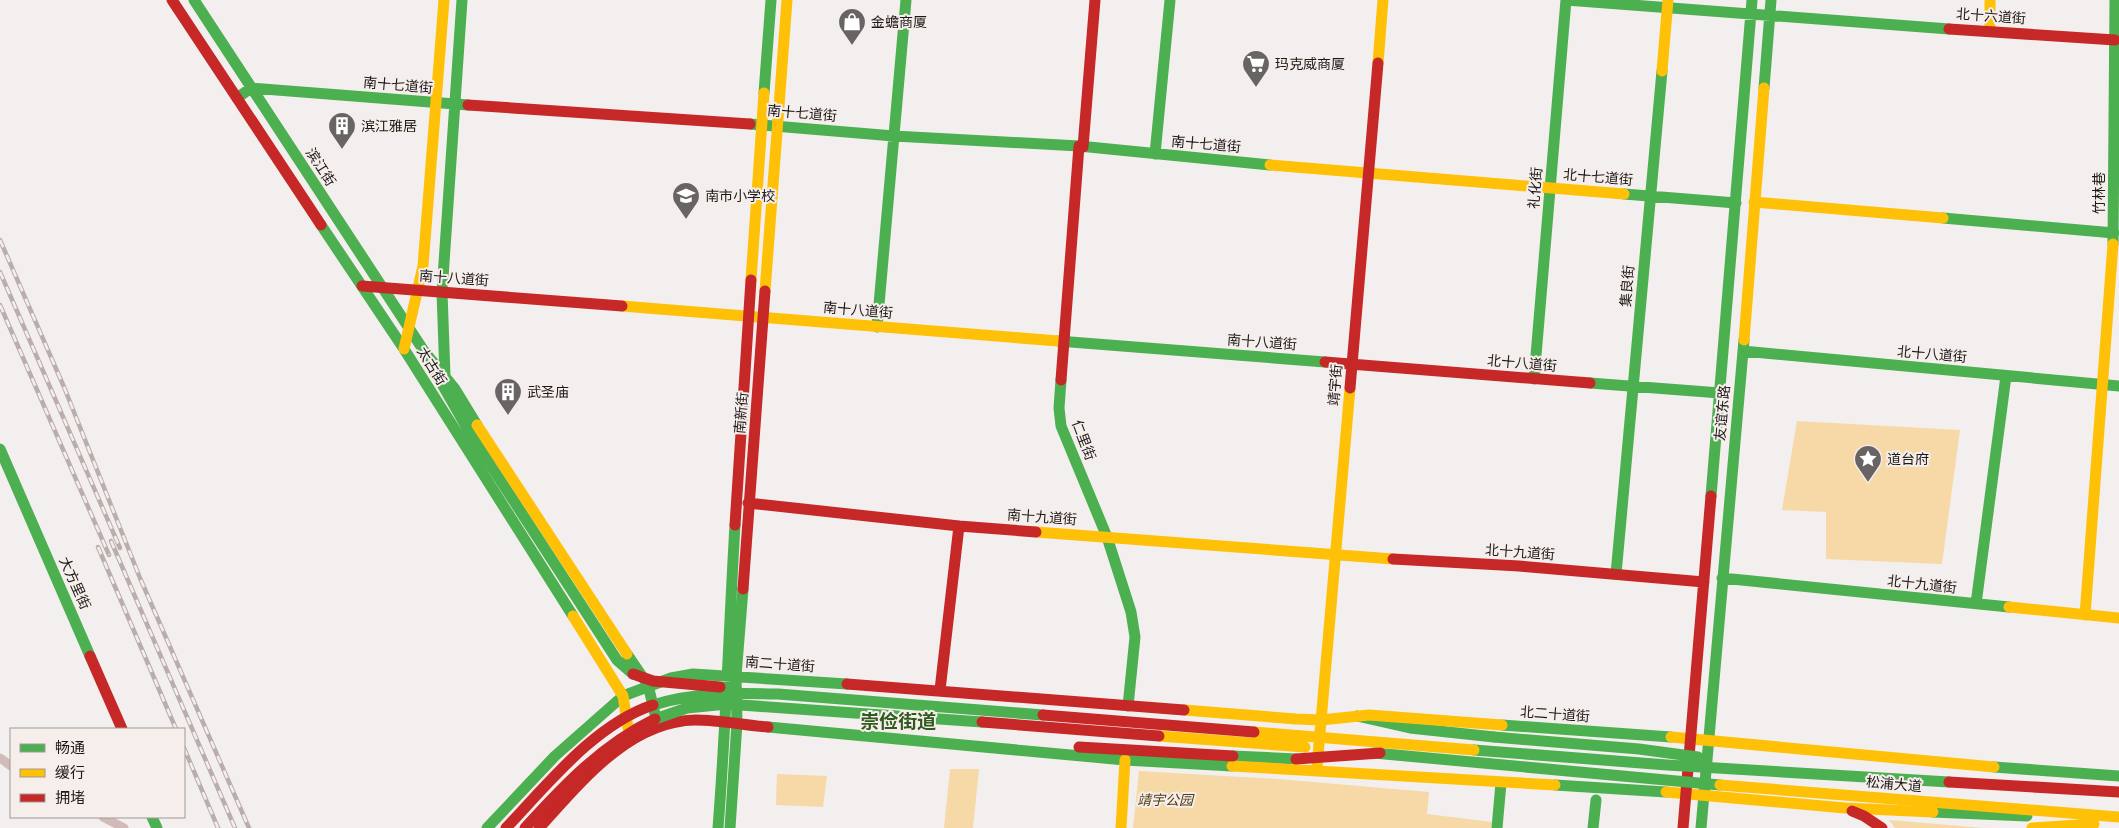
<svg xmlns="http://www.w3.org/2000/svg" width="2119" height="828" viewBox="0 0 2119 828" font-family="Georgia,'Noto Sans SC',serif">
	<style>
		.green { fill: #f6d9a6 }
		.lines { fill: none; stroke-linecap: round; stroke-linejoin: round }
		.street { stroke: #d0bbb9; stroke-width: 9 }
		.fast { stroke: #4caf50; stroke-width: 11 }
		.slow { stroke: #ffc107; stroke-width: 11 }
		.jam { stroke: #c62828; stroke-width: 11 }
		.rail-casing { stroke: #b9aeac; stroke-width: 4.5 }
		.rail { stroke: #f6eeeb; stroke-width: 2.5; stroke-dasharray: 8; stroke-linecap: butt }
		.fast-bridge { stroke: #4caf50; stroke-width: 11 }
		.slow-bridge { stroke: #ffc107; stroke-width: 11 }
		.jam-bridge { stroke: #c62828; stroke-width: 11 }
		.labels { text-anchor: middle; stroke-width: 4; stroke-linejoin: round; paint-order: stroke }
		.street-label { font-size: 14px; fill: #1c1918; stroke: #f6eeeb }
		.poi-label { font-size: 14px; fill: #1c1918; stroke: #f6eeeb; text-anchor: start }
		.park-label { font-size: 14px; font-style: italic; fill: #513d16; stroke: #f6eeeb }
		.district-label { font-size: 19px; font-weight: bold; fill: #2f5a20; stroke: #f6eeeb }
	</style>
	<rect width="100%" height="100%" fill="#f3efee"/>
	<!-- green -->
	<path class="green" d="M1797 421 1960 430 1942 564 1826 559V512L1782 510Z
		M950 769H979L973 828H944Z
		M1139 771 1278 779 1429 792 1427 814 1492 822 1491 828H1133Z
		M777 774 827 776 823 807 776 805Z
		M1889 820 1985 828H1895Z"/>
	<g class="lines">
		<!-- street -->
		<path class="street" d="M0 758 11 766
			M103 817 124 828"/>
		<!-- fast -->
		<path class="fast" d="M194 0 424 351 455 389 477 425
			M1566 0 1949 29
			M1764 88 1771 0
			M764 93 771 0
			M237 98 251 88 468 105
			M750 124 894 136 1079 146 1270 165
			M1155 154 1170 0
			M1624 194 1736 203
			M1943 218 2114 233
			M321 225 404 349 573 616
			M2113 244 2115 0
			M877 327 906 0
			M1058 341 1325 362
			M1743 351 2119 386
			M434 370 471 435
			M445 376 442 292 462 0
			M1534 379 1566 0
			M1061 380 1059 408 1061 426 1107 537 1131 612 1135 637 1128 706
			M1590 383 1720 393
			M471 435 617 660 633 674
			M0 449 90 656
			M1711 496 1752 0
			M1616 574 1662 71
			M1722 578 2009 607
			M1976 604 2006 376
			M627 654 648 685 655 714
			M1357 716 1410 728 1494 737
			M1502 725 1671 737
			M768 727 1125 760 1232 766
			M1233 756 1296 759
			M1994 767 2119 776
			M1555 785 1666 792
			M1933 812 2027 816
			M152 817 157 828
			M487 828 555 756 623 696 671 678 693 674 847 684
			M718 828C726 727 729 626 735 525
			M730 828 737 723 736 676 743 589
			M1497 828 1501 783
			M1593 828 1596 800
			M1701 828 1744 340"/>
		<!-- slow -->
		<path class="slow" d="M1990 0V31
			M1378 63 1383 0
			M1662 71 1668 0
			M1270 165 1624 194
			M1754 202 1943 218
			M751 280 764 93
			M765 291 787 0
			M622 306 1058 341
			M1744 340 1764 88
			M404 349 423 266 444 0
			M477 425 627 654
			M1036 532 1393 559
			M2009 607 2119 618
			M2085 615 2113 244
			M573 616 623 696 628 728
			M1184 710 1296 719 1321 720 1369 715 1502 725
			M1671 737 1994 767
			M1232 766 1555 785
			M1317 767 1350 388
			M1666 792 1845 808 1933 812
			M1121 828 1125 760"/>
		<!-- jam -->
		<path class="jam" d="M172 0 321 225
			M1949 29 2115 40
			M468 105 750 124
			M1083 147 1095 0
			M362 286 622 306
			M1325 362 1590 383
			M1061 380 1079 146
			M1350 388 1378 63
			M748 503 959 526 1036 532
			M735 525 751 280
			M1393 559 1519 566 1704 582
			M743 589 765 291
			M90 656 122 729
			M847 684 1184 710
			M940 690 959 526
			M1079 747 1233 756
			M1852 811 1864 816 1882 828
			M539 828C580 783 629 721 695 720 719 720 744 725 768 727
			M1683 828 1711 496"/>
		<defs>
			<path id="rail" d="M0 240 64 387 140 578 249 828
				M0 272 120 548
				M0 305 109 555
				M111 541 235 828
				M98 547 176 729
				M184 748 218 828"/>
		</defs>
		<!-- rail casing -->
		<use href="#rail" class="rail-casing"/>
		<!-- rail -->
		<use href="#rail" class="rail"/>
		<!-- fast-bridge -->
		<path class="fast-bridge" d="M653 705C695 692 735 693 778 694L1043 715
			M655 719 687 708 727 704 982 722
			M1494 737 1639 749 1698 757
			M1474 750 1667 765 1949 782
			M1374 753 1720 785"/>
		<!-- slow-bridge -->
		<path class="slow-bridge" d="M1254 732 1474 750
			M1159 736 1305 747
			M1720 785 2119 817
			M2032 828 2094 824"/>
		<!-- jam-bridge -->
		<path class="jam-bridge" d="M633 674 653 681 720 687
			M1043 715 1254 732
			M982 722 1159 736
			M1296 759 1380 753
			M1949 782 2119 792
			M506 828C547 785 595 724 653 705
			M525 828C564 785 602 745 655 719"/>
	</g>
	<!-- icons -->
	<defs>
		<symbol id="shop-pin" viewBox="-11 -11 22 30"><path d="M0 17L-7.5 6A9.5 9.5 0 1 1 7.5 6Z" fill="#676463" stroke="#f6eeeb"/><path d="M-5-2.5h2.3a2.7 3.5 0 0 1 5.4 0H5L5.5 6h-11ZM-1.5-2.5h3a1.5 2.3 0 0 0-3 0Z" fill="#fff"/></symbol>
		<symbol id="supermarket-pin" viewBox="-11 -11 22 30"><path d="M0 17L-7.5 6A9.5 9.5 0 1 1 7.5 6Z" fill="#676463" stroke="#f6eeeb"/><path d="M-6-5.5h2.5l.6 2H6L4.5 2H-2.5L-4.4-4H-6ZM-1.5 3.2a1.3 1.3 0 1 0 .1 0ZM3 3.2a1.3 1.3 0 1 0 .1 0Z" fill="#fff"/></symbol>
		<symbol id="building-pin" viewBox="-11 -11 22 30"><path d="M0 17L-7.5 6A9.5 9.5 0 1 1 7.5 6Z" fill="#676463" stroke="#f6eeeb"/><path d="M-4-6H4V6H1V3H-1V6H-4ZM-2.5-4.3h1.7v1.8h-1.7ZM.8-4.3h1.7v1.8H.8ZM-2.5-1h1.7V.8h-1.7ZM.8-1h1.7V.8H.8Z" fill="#fff"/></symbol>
		<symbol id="school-pin" viewBox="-11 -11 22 30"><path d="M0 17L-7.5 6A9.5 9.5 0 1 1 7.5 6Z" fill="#676463" stroke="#f6eeeb"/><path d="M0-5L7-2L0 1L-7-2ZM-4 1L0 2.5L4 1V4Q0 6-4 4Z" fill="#fff"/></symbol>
		<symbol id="sight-pin" viewBox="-11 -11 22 30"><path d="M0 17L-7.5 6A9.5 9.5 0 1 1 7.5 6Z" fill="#676463" stroke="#f6eeeb"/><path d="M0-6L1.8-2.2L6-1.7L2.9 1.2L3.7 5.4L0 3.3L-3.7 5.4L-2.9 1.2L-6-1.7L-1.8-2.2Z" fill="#fff"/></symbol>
	</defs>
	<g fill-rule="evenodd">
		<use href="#shop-pin" x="836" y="6" width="32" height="43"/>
		<use href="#supermarket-pin" x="1240" y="48" width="32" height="43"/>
		<use href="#building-pin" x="326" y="110" width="32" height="43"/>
		<use href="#school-pin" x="670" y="180" width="32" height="43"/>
		<use href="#building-pin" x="492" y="376" width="32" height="43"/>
		<use href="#sight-pin" x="1852" y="443" width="32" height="43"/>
	</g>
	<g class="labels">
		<!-- street labels -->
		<g class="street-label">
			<text transform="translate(1991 16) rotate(4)" y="5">北十六道街</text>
			<text transform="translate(398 85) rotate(5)" y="5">南十七道街</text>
			<text transform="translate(802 113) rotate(5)" y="5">南十七道街</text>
			<text transform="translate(1206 144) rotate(5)" y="5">南十七道街</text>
			<text transform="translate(321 167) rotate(57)" y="5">滨江街</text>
			<text transform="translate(1598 177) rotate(5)" y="5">北十七道街</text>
			<text transform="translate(1535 188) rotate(-85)" y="5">礼化街</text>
			<text transform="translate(2099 193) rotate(-90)" y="5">竹林巷</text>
			<text transform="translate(454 278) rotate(4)" y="5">南十八道街</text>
			<text transform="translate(1627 286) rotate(-85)" y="5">集良街</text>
			<text transform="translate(858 310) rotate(5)" y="5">南十八道街</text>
			<text transform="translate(1262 342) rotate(4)" y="5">南十八道街</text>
			<text transform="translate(1932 354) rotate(5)" y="5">北十八道街</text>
			<text transform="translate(1522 363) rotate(5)" y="5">北十八道街</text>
			<text transform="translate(432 366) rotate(58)" y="5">太古街</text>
			<text transform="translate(1335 385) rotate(-85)" y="5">靖宇街</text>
			<text transform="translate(741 413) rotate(-85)" y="5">南新街</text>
			<text transform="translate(1722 413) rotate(-85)" y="5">友谊东路</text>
			<text transform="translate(1084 440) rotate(69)" y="5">仁里街</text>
			<text transform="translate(1042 517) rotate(4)" y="5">南十九道街</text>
			<text transform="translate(1520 552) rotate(4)" y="5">北十九道街</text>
			<text transform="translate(75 583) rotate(66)" y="5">大方里街</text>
			<text transform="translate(1922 584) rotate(6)" y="5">北十九道街</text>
			<text transform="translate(780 664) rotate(4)" y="5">南二十道街</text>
			<text transform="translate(1555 714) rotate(4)" y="5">北二十道街</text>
			<text transform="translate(1894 784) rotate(5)" y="5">松浦大道</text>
		</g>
		<!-- poi labels -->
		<g class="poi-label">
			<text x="871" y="27">金蟾商厦</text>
			<text x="1275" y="69">玛克威商厦</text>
			<text x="361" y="131">滨江雅居</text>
			<text x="705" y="201">南市小学校</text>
			<text x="527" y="397">武圣庙</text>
			<text x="1887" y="464">道台府</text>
		</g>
		<!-- park labels -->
		<g class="park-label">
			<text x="1165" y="805">靖宇公园</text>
		</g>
		<!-- district labels -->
		<g class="district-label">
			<text x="898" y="728">崇俭街道</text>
		</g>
	</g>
	<!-- legend -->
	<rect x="10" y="728" width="175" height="90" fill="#f6eeeb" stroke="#9f9997"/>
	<rect x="20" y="744" width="25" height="8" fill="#4caf50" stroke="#9f9997"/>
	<text x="55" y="753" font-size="15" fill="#1c1918">畅通</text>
	<rect x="20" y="769" width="25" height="8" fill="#ffc107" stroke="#9f9997"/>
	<text x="55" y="778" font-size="15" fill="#1c1918">缓行</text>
	<rect x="20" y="794" width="25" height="8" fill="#c62828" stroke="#9f9997"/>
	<text x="55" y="803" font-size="15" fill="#1c1918">拥堵</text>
</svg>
